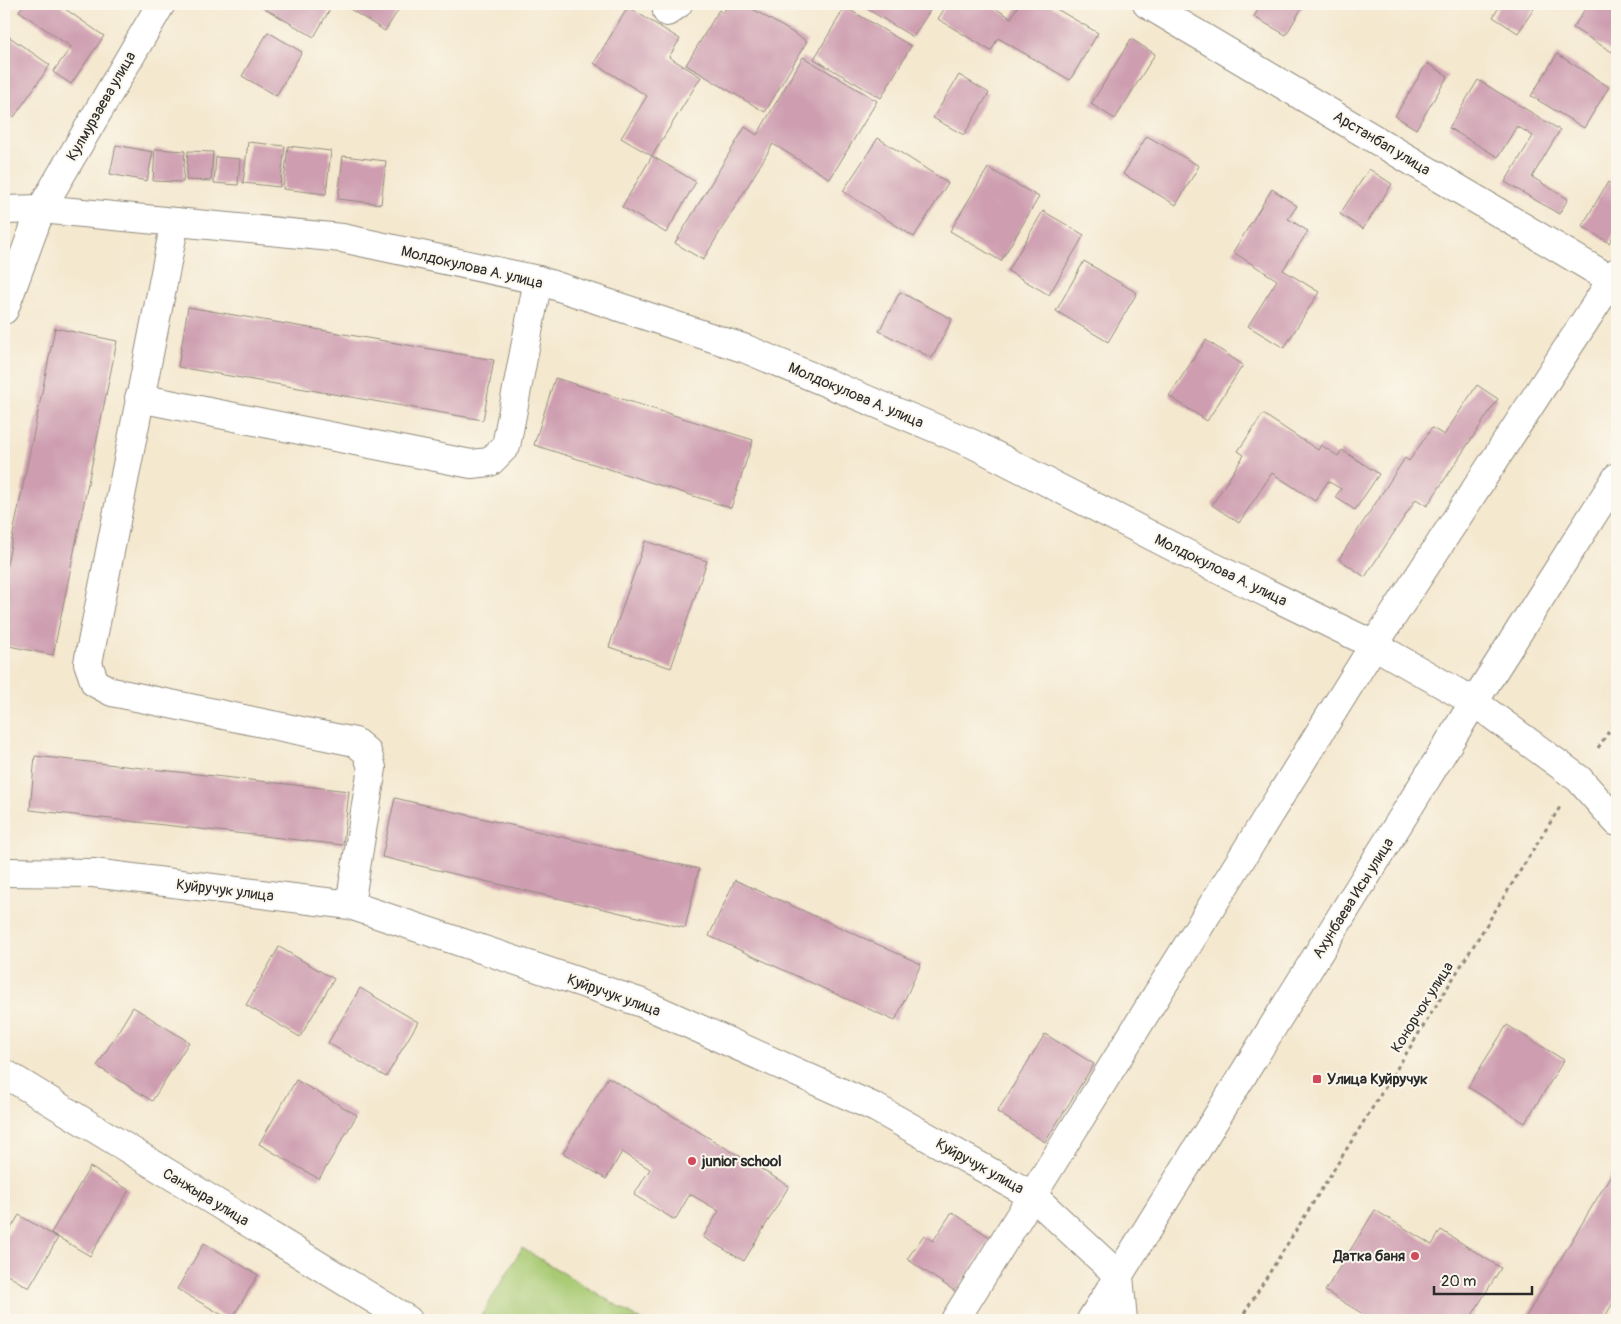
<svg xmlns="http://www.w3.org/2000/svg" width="1621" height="1324" viewBox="0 0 1621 1324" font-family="Pangolin,sans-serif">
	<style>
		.green { fill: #a9ca73; stroke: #6a7a4f }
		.building { fill: #ce9eb0 }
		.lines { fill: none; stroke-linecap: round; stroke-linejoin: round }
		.minor-casing { stroke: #908a7d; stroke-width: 30 }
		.tertiary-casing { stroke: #908a7d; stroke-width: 30 }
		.secondary-casing { stroke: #908a7d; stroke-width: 30 }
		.path { stroke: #908a7d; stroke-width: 3; stroke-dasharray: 4 4; stroke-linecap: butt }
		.minor { stroke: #fff; stroke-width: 28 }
		.tertiary { stroke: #fff; stroke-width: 28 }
		.secondary { stroke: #fff; stroke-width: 28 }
		.poi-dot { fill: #d1495b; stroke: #fbf7ec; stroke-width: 2 }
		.labels { text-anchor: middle; stroke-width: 4; stroke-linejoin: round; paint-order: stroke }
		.street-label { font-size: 15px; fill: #2b2b2b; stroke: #fbf7ec }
		.poi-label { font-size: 15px; font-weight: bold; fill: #2b2b2b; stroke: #fbf7ec; text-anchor: start }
	</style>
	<rect width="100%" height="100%" fill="#fbf7ec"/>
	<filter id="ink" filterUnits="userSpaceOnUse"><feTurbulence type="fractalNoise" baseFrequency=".02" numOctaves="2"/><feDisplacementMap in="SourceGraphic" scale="10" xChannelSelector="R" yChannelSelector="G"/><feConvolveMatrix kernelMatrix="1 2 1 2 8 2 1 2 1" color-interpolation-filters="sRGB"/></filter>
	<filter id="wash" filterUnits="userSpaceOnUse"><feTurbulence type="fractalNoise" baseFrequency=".0096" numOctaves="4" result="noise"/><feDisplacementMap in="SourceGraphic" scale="20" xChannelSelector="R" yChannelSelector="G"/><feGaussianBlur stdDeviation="1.12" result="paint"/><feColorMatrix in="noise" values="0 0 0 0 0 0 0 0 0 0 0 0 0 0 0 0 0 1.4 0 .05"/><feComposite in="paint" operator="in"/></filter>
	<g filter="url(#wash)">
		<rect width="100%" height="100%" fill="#f4e8cf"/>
		<!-- green -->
		<path class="green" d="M522 1248 641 1320H483L480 1318Z"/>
		<g id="blocks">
			<!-- building -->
			<path class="building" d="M24 4H58L104 36 71 84 53 72 71 47 19 11Z
				M257 4H333L314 37Z
				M342 4H402L385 31Z
				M728 4H744L807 41 765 112 686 65 719 10 723 13Z
				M859 4H923L931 9 913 37Z
				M947 4H988L1011 18 1019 4H1048L1098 33 1070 80 998 38 991 51 938 19Z
				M1222 4H1234L1231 9Z
				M1261 4H1304L1286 35 1254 17Z
				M1501 4H1537L1518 33 1493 17Z
				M1588 4H1617V55L1573 28Z
				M628 7 680 39 669 57 701 77 652 156 621 138 647 96 594 63Z
				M845 7 911 46 881 98 814 59Z
				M268 32 302 52 276 96 242 76Z
				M8 36 50 65 14 117 4 110V43Z
				M1131 39 1155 54 1115 119 1091 104Z
				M1557 54 1609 87 1584 128 1531 96Z
				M803 57 877 101 830 179 773 144 703 260 675 243 745 127 757 135Z
				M1427 63 1448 76 1416 129 1395 116Z
				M959 75 989 93 964 135 933 118Z
				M1478 80 1560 130 1532 177 1568 199 1559 214 1505 182 1533 136 1517 126 1498 157 1449 128Z
				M1147 136 1199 166 1176 205 1123 174Z
				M878 138 948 183 914 237 843 191Z
				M248 142 285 146 280 187 243 183Z
				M116 145 153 152 147 181 110 174Z
				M288 146 331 151 326 194 283 189Z
				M155 149 185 151 183 182 153 181Z
				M188 151 213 152 211 181 186 180Z
				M343 156 386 161 381 204 338 199Z
				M652 156 696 182 666 233 622 207Z
				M216 157 240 159 238 185 214 183Z
				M988 168 1039 197 1001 261 950 231Z
				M1369 169 1392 184 1363 229 1340 214Z
				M1608 182 1617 188V229L1609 243 1582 226Z
				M1272 189 1297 206 1288 219 1308 231 1283 270 1319 292 1284 348 1248 326 1277 280 1233 252Z
				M1043 211 1084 235 1049 295 1008 271Z
				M1084 261 1137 293 1108 342 1056 311Z
				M900 292 952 319 932 358 879 331Z
				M188 307 494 360 483 420 178 367Z
				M55 328 117 341 53 655 4 645V579Z
				M1206 340 1243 365 1207 421 1169 396Z
				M555 378 753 440 731 508 534 445Z
				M1477 385 1498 399 1427 506 1416 499 1365 577 1339 559 1405 458 1409 461 1432 428 1444 435Z
				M1263 414 1318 450 1321 445 1338 456 1342 450 1379 474 1355 510 1335 497 1341 489 1328 481 1315 501 1272 473 1239 523 1212 505 1244 455 1238 451Z
				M645 541 707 561 671 668 609 647Z
				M35 756 349 791 343 845 30 810Z
				M395 798 699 869 685 928 382 857Z
				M735 880 921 964 895 1021 709 936Z
				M279 947 334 979 300 1037 246 1005Z
				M360 988 418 1022 386 1077 328 1043Z
				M133 1007 189 1042 152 1101 97 1066Z
				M1507 1025 1564 1060 1525 1123 1468 1087Z
				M1045 1034 1094 1064 1045 1142 997 1112Z
				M608 1077 789 1186 744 1261 703 1237 719 1211 690 1194 675 1220 634 1195 650 1169 622 1152 606 1179 563 1153Z
				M296 1080 357 1115 319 1179 259 1144Z
				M1617 1165V1296L1603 1320H1524Z
				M90 1167 129 1190 90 1256 51 1233Z
				M1375 1210 1432 1245 1441 1230 1501 1268 1469 1320H1373L1325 1291Z
				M952 1212 991 1238 956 1292 907 1259 924 1235 933 1241Z
				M19 1215 58 1238 29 1288 4 1273V1240Z
				M204 1243 258 1275 231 1320 177 1289Z"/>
		</g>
	</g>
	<g filter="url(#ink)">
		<use href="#blocks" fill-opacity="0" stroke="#908a7d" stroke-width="1"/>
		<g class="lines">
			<defs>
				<path id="minor" d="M1147 4 1617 283
					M667 12 678 4
					M175 222 88 663 95 683 112 692 355 742 367 752 372 768 350 905
					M4 310 41 209 161 4
					M139 398 471 464 490 462 506 446 538 280
					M4 872 93 873 350 905 642 1003 876 1108 1033 1196 1119 1276 1123 1320
					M4 1073 408 1320
					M955 1320 1374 645 1617 272"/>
				<path id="tertiary" d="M4 210 41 209 342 238 538 280 746 349 973 444 1191 556 1374 645 1474 702 1579 779 1617 822"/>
				<path id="secondary" d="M1091 1320 1474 702 1617 477"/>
			</defs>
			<!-- minor casing -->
			<use href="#minor" class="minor-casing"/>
			<!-- tertiary casing -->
			<use href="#tertiary" class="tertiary-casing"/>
			<!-- secondary casing -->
			<use href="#secondary" class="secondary-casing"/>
			<!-- path -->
			<path class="path" d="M1617 681V699
				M1598 748 1617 719
				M1240 1320 1560 807"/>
			<!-- minor -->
			<use href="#minor" class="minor"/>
			<!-- tertiary -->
			<use href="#tertiary" class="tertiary"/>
			<!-- secondary -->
			<use href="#secondary" class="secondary"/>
		</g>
	</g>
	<!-- markers -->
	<g class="poi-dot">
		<rect x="1312" y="1074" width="10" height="10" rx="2.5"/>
		<circle cx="692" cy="1161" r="5"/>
		<circle cx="1415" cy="1256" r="5"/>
	</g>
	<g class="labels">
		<!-- street labels -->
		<g class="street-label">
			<text transform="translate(101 106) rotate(-60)" y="5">Кулмурзаева улица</text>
			<text transform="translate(1382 143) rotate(31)" y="5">Арстанбап улица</text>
			<text transform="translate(472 267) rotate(13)" y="5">Молдокулова А. улица</text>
			<text transform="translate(856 395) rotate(23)" y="5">Молдокулова А. улица</text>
			<text transform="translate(1221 570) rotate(26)" y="5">Молдокулова А. улица</text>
			<text transform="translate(225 890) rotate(7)" y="5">Куйручук улица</text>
			<text transform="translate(1353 898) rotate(-58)" y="5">Ахунбаева Исы улица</text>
			<text transform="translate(614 995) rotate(20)" y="5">Куйручук улица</text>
			<text transform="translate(1422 1007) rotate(-58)" y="5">Конорчок улица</text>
			<text transform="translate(980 1166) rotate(29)" y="5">Куйручук улица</text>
			<text transform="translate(206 1197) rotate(31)" y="5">Санжыра улица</text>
		</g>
		<!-- poi labels -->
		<g class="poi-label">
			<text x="1327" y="1084">Улица Куйручук</text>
			<text x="702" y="1166">junior school</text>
			<text x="1405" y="1261" text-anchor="end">Датка баня</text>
		</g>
	</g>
	<!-- margin -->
	<rect width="1621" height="1324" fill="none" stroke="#fbf7ec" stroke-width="20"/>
	<!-- scale -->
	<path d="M1434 1286v8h98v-8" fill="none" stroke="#2b2b2b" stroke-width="2.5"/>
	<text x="1441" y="1286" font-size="15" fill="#2b2b2b" stroke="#fbf7ec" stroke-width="4" paint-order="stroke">20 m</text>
</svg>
